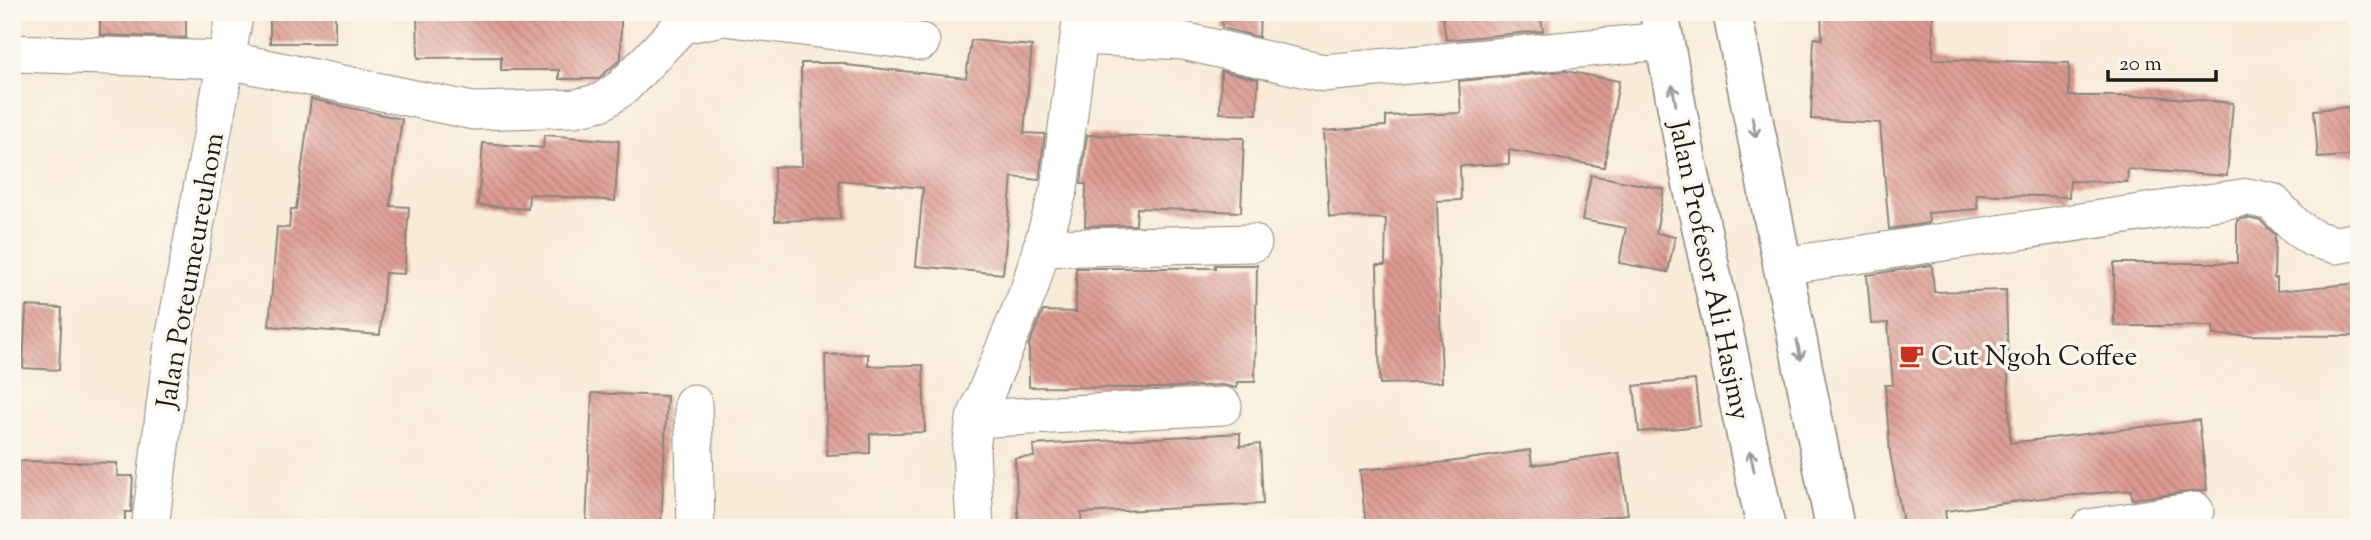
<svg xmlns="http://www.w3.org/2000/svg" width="2371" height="540" viewBox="0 0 2371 540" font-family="'Sorts Mill Goudy',serif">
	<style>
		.building { fill: url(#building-back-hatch) }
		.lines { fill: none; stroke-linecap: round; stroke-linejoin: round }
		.minor-casing { stroke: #8a847a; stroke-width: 39 }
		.major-casing { stroke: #8a847a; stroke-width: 41 }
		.minor { stroke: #fff; stroke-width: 37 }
		.major { stroke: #fff; stroke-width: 38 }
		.oneway { stroke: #999 }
		.labels { text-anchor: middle; stroke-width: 7; stroke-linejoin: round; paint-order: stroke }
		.street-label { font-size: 28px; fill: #1c1c1c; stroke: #fbf7ec }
		.poi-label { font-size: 28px; fill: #1c1c1c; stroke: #fbf7ec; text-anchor: start }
	</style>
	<defs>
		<pattern id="building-back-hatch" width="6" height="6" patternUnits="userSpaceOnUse" patternTransform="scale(1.75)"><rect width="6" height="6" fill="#dd9a91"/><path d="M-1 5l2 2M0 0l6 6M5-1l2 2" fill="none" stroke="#b27d76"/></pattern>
	</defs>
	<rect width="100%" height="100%" fill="#fbf7ec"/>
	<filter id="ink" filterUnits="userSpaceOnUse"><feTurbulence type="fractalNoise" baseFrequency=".0143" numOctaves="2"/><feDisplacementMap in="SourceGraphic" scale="14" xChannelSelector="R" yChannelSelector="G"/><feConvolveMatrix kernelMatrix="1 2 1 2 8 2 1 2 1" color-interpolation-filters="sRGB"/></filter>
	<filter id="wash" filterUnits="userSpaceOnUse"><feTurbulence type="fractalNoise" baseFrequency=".00686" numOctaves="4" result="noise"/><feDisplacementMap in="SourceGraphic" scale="28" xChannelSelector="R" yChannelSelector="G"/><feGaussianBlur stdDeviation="1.57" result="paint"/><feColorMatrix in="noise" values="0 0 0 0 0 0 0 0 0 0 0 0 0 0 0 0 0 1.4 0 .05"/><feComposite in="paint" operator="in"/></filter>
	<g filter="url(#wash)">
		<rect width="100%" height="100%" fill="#f8ebd8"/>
		<g id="blocks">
			<!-- building -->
			<path class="building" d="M100 12H186V38L100 35Z
				M270 12H335V43H270Z
				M417 12H621V59L598 79H559V70H501V57L418 58Z
				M1223 12H1260L1259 37 1222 28Z
				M1442 12H1540L1543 31 1446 40Z
				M1821 12H1933V59L2069 63V96H2153L2233 103 2227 176 2128 169 2127 182 2070 181 2069 197 1976 194 1978 209 1928 213 1929 223 1889 229 1880 123 1811 119 1814 38 1822 39Z
				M971 40 1032 46 1024 133 1045 134 1039 180 1012 177 1003 274 916 266 923 188 839 180 840 219 775 221 774 167 802 166 801 63H846V65L966 78Z
				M1221 71 1258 79 1257 114 1220 113Z
				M1565 71 1619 81 1604 167 1509 150V164L1460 166 1461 200 1437 201 1442 382 1380 384 1377 265H1385L1386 219 1329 216 1324 131 1386 126V116L1461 113 1459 81Z
				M311 99 402 119 390 206 409 207 404 274 385 273 380 335 269 326 277 227 289 228 291 209H296Z
				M2359 106V155L2318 158 2314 110Z
				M544 135 619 141 615 201 529 194 528 209 478 205 483 143 543 148Z
				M1087 135 1244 138 1241 212 1137 208 1136 225 1085 226 1086 184H1081Z
				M1591 175 1664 189 1656 233 1675 237 1668 272 1619 263 1626 228 1582 220Z
				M2247 218 2261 221 2275 235 2274 278H2277V291L2359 283V336L2213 335V326H2114V263H2237V220Z
				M1215 265H1257L1255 382H1237V388L1222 385 1159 388 1029 387V344L1043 311 1076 312V268H1215Z
				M1932 265 1934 292 2006 290 2010 443 2199 420 2207 490 2132 499 2131 490 2043 498 1945 511 1947 524 1904 528 1890 453 1885 385H1893L1888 323 1871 324 1867 275Z
				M26 306 62 308 59 370 23 368Z
				M868 354V366L923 365 925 432 870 434V453L827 455 825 355Z
				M1695 380 1700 426 1639 432 1634 386Z
				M592 393 667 396 661 528H586Z
				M1240 433V446L1260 444 1263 504 1081 513 1082 528H1019L1015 458 1034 457 1033 445Z
				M1530 450 1532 465 1619 453 1628 514 1538 528H1366L1360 470 1449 462Z
				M16 461 117 463V476H133L131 512H125V528H14Z"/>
		</g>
	</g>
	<g filter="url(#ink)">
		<use href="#blocks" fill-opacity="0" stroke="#8a847a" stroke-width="2"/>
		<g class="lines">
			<defs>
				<path id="minor" d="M1079 36 1183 41 1324 73 1664 41
					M12 53 227 60 473 111 575 108 601 102 623 87 682 25 723 17 921 42
					M1041 248 1253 243
					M1782 266 2248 197 2272 202 2296 227 2314 239 2336 245 2359 241
					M693 403 696 528
					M975 419 1223 406
					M150 528 172 350 235 12
					M975 528 971 449 975 419 1029 290 1059 189 1082 14
					M2089 528 2195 511"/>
				<path id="major" d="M1659 12 1686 156 1766 528
					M1732 12 1835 528"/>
			</defs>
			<!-- minor casing -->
			<use href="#minor" class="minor-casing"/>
			<!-- major casing -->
			<use href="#major" class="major-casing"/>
			<!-- minor -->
			<use href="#minor" class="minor"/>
			<!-- major -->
			<use href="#major" class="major"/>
		</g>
		<!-- one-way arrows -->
		<defs><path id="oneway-shaft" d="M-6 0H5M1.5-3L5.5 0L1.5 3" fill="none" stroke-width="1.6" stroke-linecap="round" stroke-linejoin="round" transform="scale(1.75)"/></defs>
		<g class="oneway">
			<use href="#oneway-shaft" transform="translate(1674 95) rotate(-100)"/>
			<use href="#oneway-shaft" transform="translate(1754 127) rotate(79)"/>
			<use href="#oneway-shaft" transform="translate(1799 350) rotate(78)"/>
			<use href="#oneway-shaft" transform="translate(1752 461) rotate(-102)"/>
		</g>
	</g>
	<!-- icons -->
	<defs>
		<symbol id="cafe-bare" viewBox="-9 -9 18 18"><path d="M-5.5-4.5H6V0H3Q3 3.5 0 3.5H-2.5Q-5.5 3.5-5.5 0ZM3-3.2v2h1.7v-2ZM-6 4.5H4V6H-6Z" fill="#c8321e" stroke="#fbf7ec" stroke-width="2.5" paint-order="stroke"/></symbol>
	</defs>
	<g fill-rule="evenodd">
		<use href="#cafe-bare" x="1894" y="338" width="35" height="35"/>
	</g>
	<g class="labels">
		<!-- street labels -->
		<g class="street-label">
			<text transform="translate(189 270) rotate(-80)" y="10">Jalan Poteumeureuhom</text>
			<text transform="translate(1711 270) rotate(78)" y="10">Jalan Profesor Ali Hasjmy</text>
		</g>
		<!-- poi labels -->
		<g class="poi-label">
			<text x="1931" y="365">Cut Ngoh Coffee</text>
		</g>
	</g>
	<!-- margin -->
	<rect width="2371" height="540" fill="none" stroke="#fbf7ec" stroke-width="42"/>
	<!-- scale -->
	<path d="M2108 70v10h108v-10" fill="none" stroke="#1c1c1c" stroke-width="3.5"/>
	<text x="2119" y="70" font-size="21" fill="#1c1c1c" stroke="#fbf7ec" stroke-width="5" paint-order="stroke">20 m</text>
</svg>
